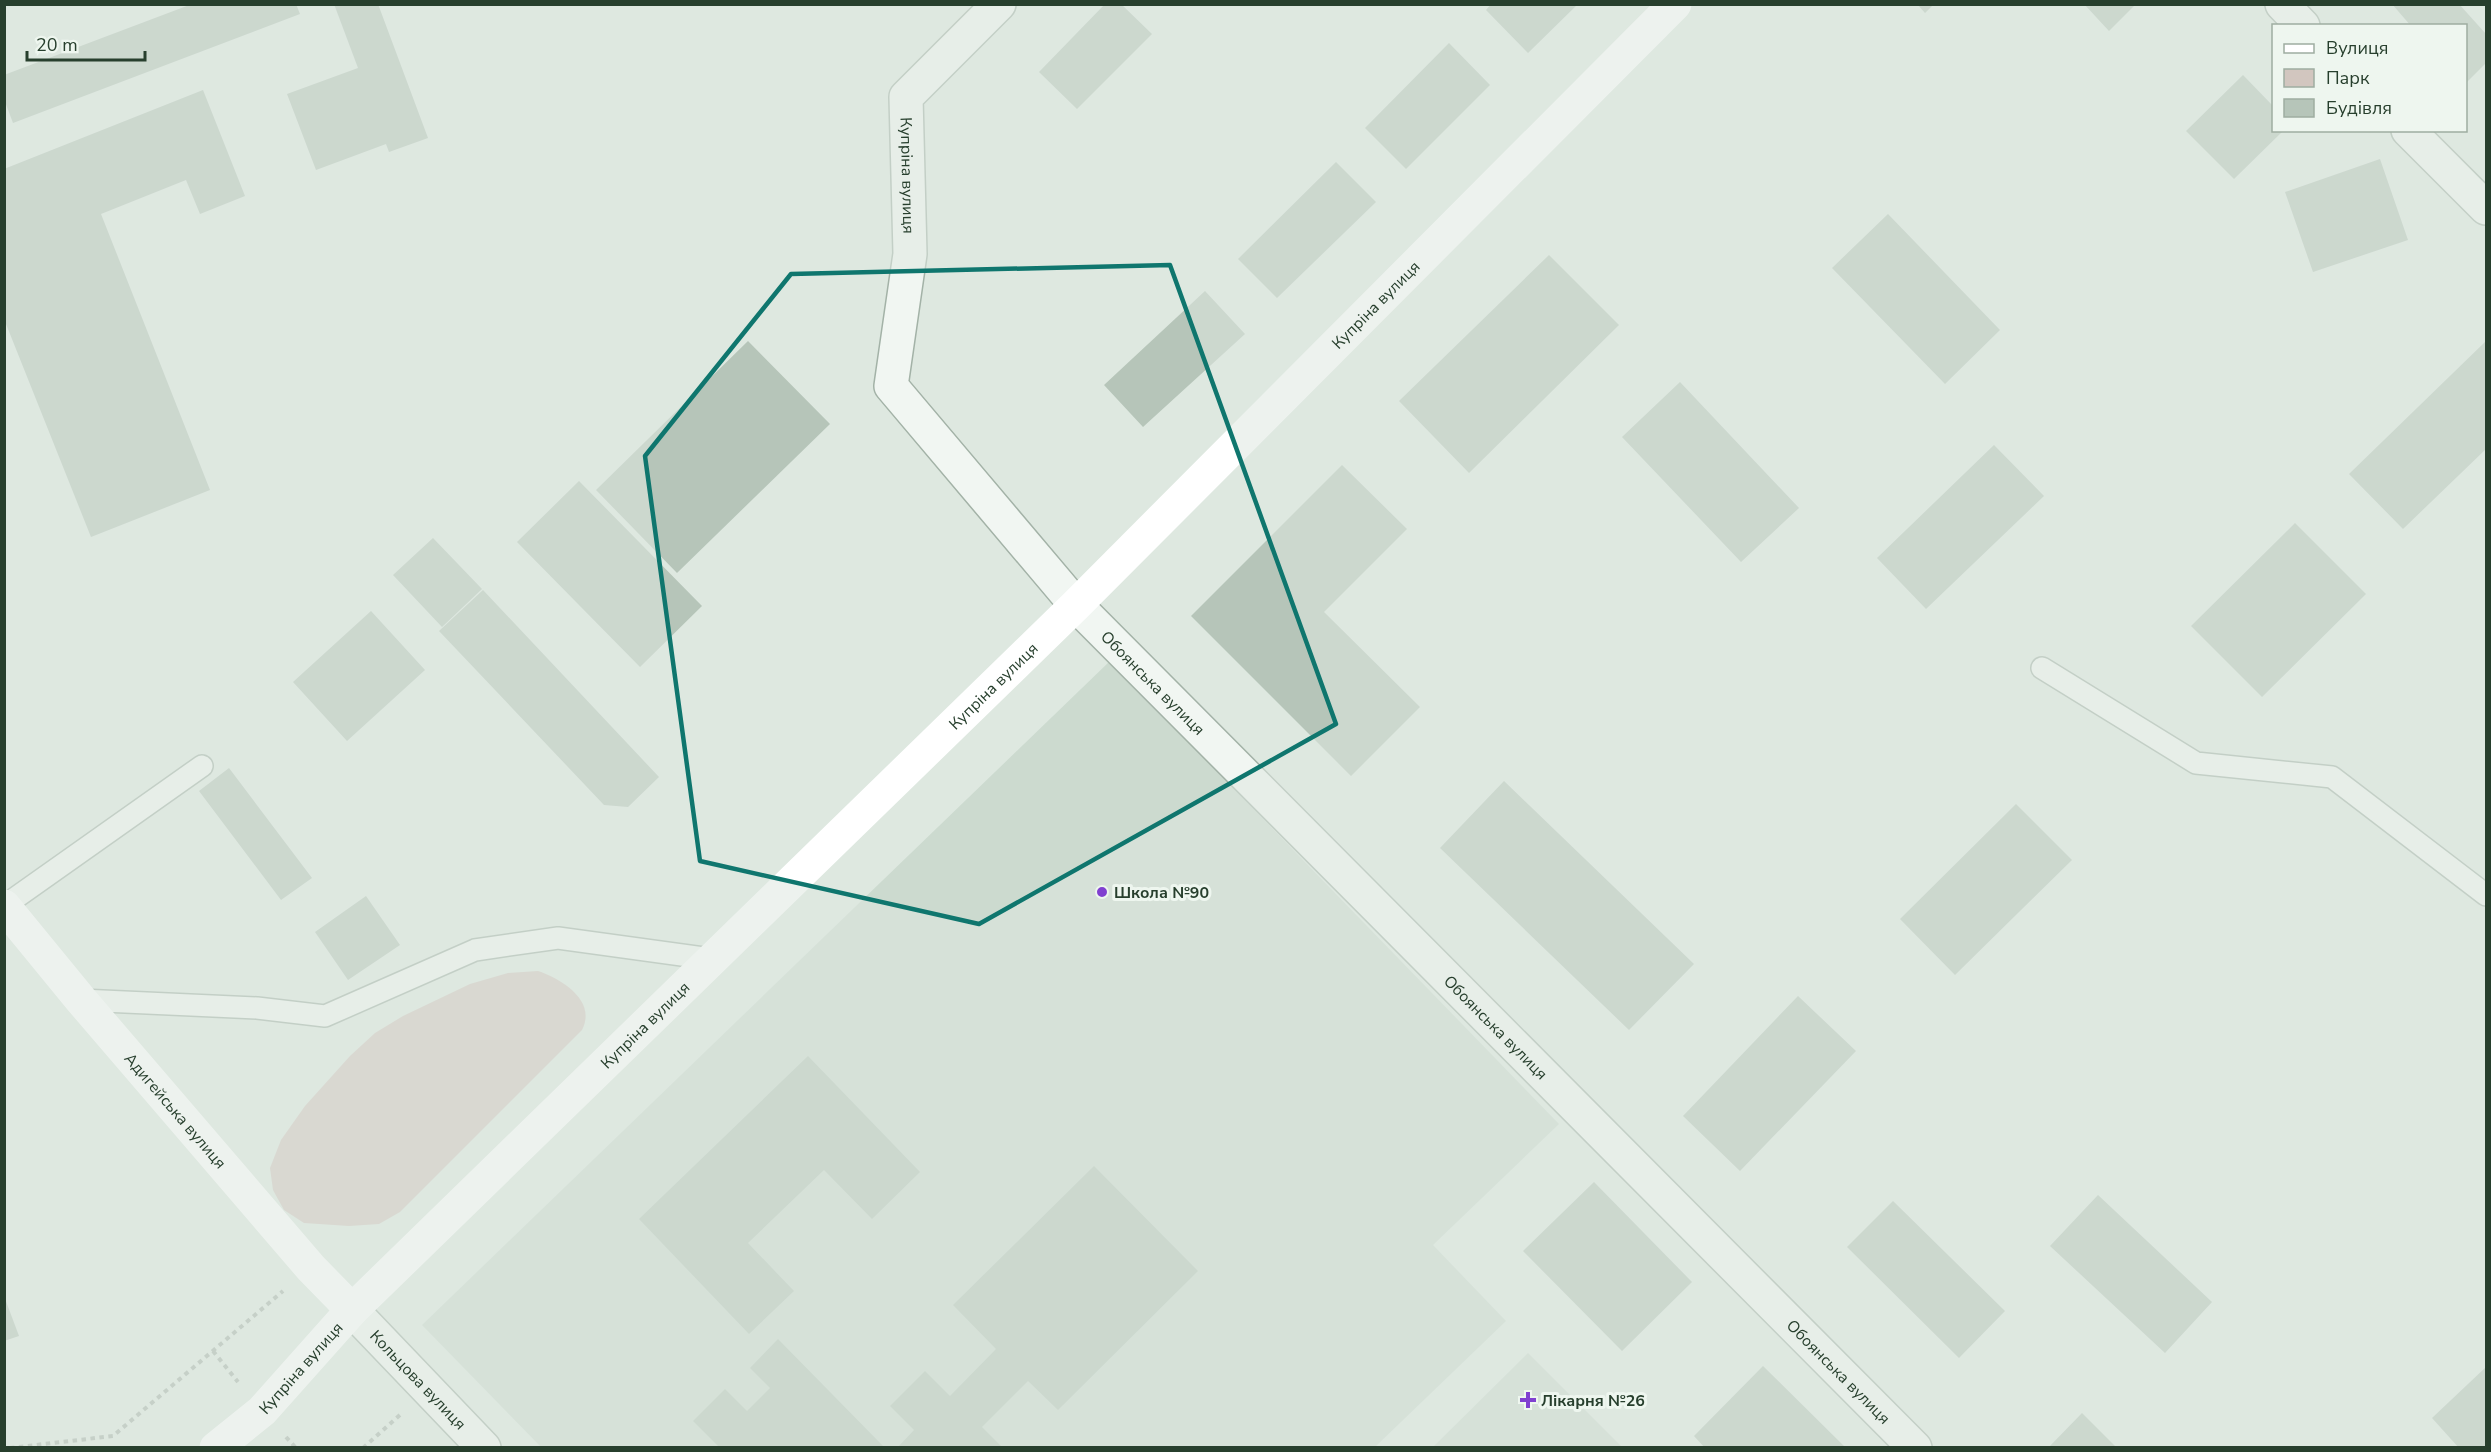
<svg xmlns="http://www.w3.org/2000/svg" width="2491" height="1452" viewBox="0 0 2491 1452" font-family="'Nunito Sans',sans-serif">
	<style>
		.built { fill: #ccdacf }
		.green { fill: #d2c6bf }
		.building { fill: #b6c5b9 }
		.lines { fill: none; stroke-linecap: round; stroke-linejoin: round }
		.lane-casing { stroke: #a3b2a7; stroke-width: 24 }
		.street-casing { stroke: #a3b2a7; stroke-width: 36 }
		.path { stroke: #a8b4ab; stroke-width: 4; stroke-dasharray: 4.5 4.5; stroke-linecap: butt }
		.lane { stroke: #f1f6f2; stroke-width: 21 }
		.street { stroke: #f1f6f2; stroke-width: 33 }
		.secondary { stroke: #fff; stroke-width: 33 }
		.marked { fill: none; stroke: #0f766e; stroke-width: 4.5; stroke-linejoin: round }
		.poi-dot { fill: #8040d0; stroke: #eef6ef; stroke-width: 2 }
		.labels { text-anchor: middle; stroke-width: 6; stroke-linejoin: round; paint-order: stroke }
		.street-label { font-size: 16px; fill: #273f2d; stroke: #eef6ef }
		.poi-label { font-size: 16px; font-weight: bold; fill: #273f2d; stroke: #eef6ef; text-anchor: start }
	</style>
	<rect width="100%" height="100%" fill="#dee8e0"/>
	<!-- built -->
	<path class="built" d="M1110 661 1559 1124 1433 1245 1506 1321 1375 1447H541L422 1325Z
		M1528 1353 1622 1447H1433Z"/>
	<!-- green -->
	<path class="green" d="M538 971C562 979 597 1001 582 1030L400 1212 379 1224 349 1226 304 1223 284 1210 273 1190 270 1168 281 1140 305 1106 350 1056 375 1033 403 1016 470 984 508 973Z"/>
	<!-- building -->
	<path class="building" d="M192 4H296L300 14 13 123 4 99V75Z
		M334 4H378L428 138 389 152 386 144 316 170 287 94 358 68Z
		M1105 4H1121L1152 34 1077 109 1039 72Z
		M1491 4H1578L1528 53 1486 10Z
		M1917 4H1934L1925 13Z
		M2084 4H2136L2109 31Z
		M2392 4H2459L2486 34V63L2466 83V26H2411Z
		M1449 43 1490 85 1406 169 1365 128Z
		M2243 75 2274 107V130H2284L2234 179 2186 131Z
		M203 90 245 196 200 214 186 180 101 214 210 490 91 537 4 319V169Z
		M2380 159 2408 240 2313 272 2285 192Z
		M1336 162 1376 202 1277 298 1238 259Z
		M1888 214 2000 330 1945 384 1832 268Z
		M1549 255 1619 325 1469 473 1399 401Z
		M1205 291 1245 334 1143 427 1104 385Z
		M748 341 830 424 677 573 596 490Z
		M2486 341V449L2403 529 2349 474Z
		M1680 382 1799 508 1741 562 1622 437Z
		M1994 445 2044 496 1926 609 1877 558Z
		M1342 465 1407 529 1324 612 1420 707 1351 776 1191 616Z
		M579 481 702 606 640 667 517 542Z
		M2295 523 2366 594 2262 697 2191 626Z
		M433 538 482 589 442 627 393 575Z
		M483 590 659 777 628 807 604 805 439 631Z
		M371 611 425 670 347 741 293 682Z
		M229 768 312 878 281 900 199 791Z
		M1504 781 1694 964 1629 1030 1440 848Z
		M2016 804 2072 860 1955 975 1900 919Z
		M366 896 400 945 348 980 315 932Z
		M1798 996 1856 1051 1740 1171 1683 1116Z
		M808 1056 920 1172 872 1219 824 1170 748 1243 794 1291 749 1334 639 1219Z
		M1094 1166 1198 1271 1058 1410 1028 1381 982 1427 1003 1448H897L914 1430 890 1406 925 1371 950 1396 996 1349 953 1305Z
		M1594 1182 1692 1282 1622 1351 1523 1251Z
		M2098 1195 2212 1302 2165 1353 2050 1246Z
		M1893 1201 2005 1311 1959 1358 1847 1247Z
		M4 1296 19 1336 4 1341Z
		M778 1339 885 1448H720L693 1421 725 1389 747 1411 770 1388 750 1368Z
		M1763 1366 1846 1448H1705L1694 1436Z
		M2486 1367V1448H2459L2432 1418Z
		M2082 1413 2117 1448H2048Z"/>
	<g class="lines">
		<defs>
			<path id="lane" d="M2042 668 2196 763 2332 777 2486 895
				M4 906 202 766
				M81 1000 257 1008 325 1016 475 950 558 938 711 959"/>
			<g id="street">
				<path id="s1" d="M999 4 906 97 910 254 891 386 1076 605 1915 1448"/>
				<path d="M2282 4 2303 26"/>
				<path d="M2408 130 2486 208"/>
				<path id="s2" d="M352 1310 484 1448"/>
			</g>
		</defs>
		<!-- lane casing -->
		<use href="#lane" class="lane-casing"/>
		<!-- street casing -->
		<use href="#street" class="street-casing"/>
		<!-- path -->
		<path class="path" d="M213 1351 238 1382
			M286 1437 296 1448
			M10 1448 113 1436 283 1291
			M363 1448 401 1414"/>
		<!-- lane -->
		<use href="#lane" class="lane"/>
		<!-- street -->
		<use href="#street" class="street"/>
		<!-- secondary -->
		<g class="secondary">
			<path id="s3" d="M4 906 81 1000 311 1268 352 1310"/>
			<path id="s4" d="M216 1448 262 1411 352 1310 1076 605 1675 4"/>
		</g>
	</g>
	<!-- marked area -->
	<path d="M0 0H2491V1452H0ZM1170 265 1336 724 979 924 700 861 645 456 791 274Z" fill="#dee8e0" fill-opacity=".55" fill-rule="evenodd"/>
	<path class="marked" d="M1170 265 1336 724 979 924 700 861 645 456 791 274Z"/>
	<!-- markers -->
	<g class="poi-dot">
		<circle cx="1102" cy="892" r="6"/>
		<path d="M1525 1391h6v6h6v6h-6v6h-6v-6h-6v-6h6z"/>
	</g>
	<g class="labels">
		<!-- street labels -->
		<g class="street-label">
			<text dy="6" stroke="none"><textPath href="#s1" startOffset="210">Купріна вулиця</textPath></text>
			<text dy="6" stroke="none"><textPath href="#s4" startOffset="1629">Купріна вулиця</textPath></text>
			<text dy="6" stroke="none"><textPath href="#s1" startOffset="818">Обоянська вулиця</textPath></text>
			<text dy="6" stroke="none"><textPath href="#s4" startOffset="1089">Купріна вулиця</textPath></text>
			<text dy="6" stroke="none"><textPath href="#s4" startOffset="603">Купріна вулиця</textPath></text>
			<text dy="6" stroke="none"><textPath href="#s1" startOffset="1304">Обоянська вулиця</textPath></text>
			<text dy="6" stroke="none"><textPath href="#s3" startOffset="267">Адигейська вулиця</textPath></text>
			<text dy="6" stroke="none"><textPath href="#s4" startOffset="117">Купріна вулиця</textPath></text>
			<text dy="6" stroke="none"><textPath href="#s1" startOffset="1790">Обоянська вулиця</textPath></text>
			<text dy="6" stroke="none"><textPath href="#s2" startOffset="96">Кольцова вулиця</textPath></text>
		</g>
		<!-- poi labels -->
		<g class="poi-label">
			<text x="1114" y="898">Школа №90</text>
			<text x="1541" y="1406">Лікарня №26</text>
		</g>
	</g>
	<!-- border -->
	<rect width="2491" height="1452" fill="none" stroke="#273f2d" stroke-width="12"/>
	<!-- legend -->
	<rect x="2272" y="24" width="195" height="108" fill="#eef6ef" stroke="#9eada1" stroke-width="1.5"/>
	<rect x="2284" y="44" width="30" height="9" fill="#ffffff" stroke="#9eada1" stroke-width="1.5"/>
	<text x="2326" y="54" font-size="18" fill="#273f2d">Вулиця</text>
	<rect x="2284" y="69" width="30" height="18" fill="#d2c6bf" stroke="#9eada1" stroke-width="1.5"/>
	<text x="2326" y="84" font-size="18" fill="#273f2d">Парк</text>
	<rect x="2284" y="99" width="30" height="18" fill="#b6c5b9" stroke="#9eada1" stroke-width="1.5"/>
	<text x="2326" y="114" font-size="18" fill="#273f2d">Будівля</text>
	<!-- scale -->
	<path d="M27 51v9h118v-9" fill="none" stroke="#273f2d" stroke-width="3"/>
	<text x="36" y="51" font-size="18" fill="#273f2d" stroke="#eef6ef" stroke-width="4.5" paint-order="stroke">20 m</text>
</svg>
